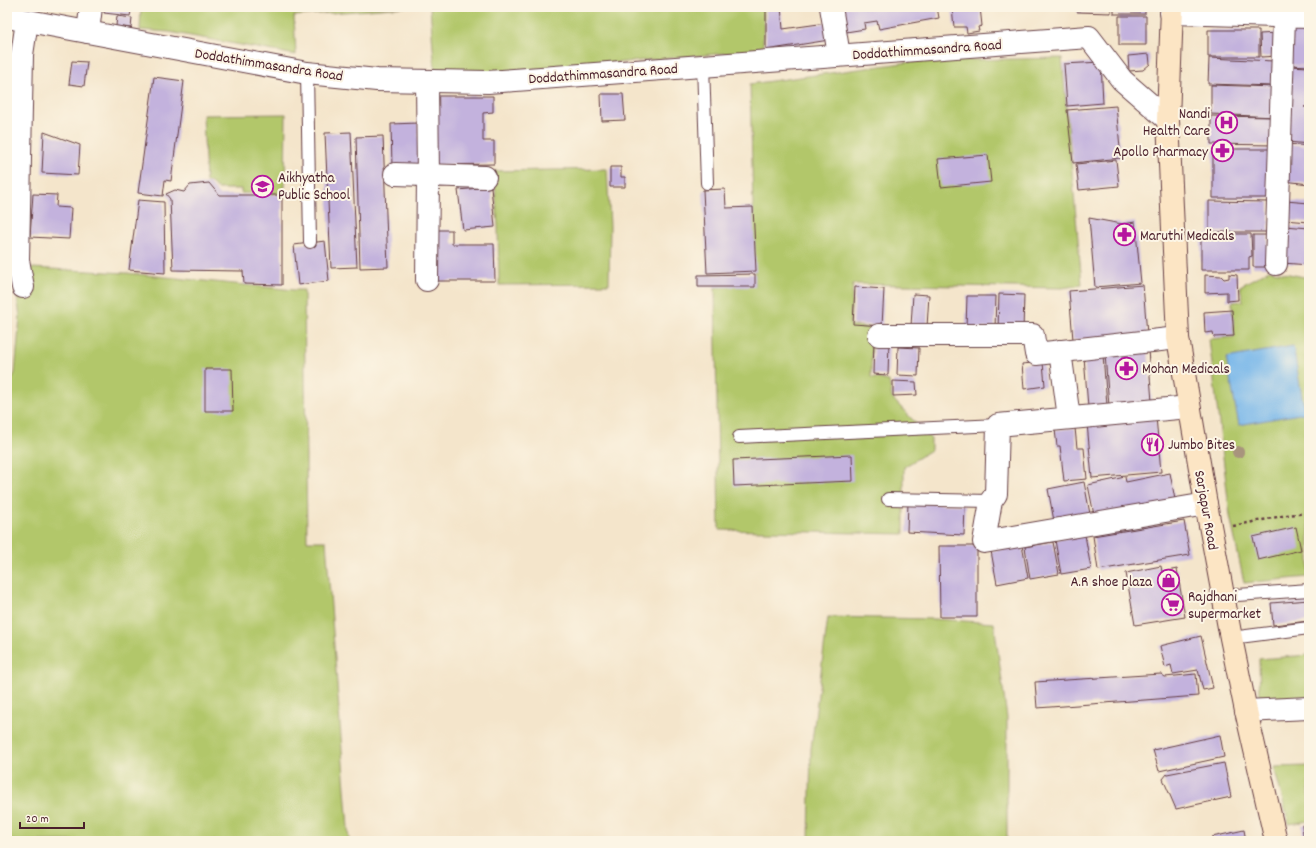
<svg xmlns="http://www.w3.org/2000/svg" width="1316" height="848" viewBox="0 0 1316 848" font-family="Dekko,sans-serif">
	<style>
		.green { fill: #b2c76b; stroke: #7e734b }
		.water { fill: #76b6ea; stroke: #606a8a }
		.building { fill: #c3b2dd }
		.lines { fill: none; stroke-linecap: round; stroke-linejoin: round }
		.service-casing { stroke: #643d43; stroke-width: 14 }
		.minor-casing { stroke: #643d43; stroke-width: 24 }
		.tertiary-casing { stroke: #643d43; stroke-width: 24 }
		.secondary-casing { stroke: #643d43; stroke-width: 24 }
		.path { stroke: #643d43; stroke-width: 2.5; stroke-dasharray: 3 3; stroke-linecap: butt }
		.service { stroke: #fff; stroke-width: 12 }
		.minor { stroke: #fff; stroke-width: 22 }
		.tertiary { stroke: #fff; stroke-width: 22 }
		.secondary { stroke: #fce5c4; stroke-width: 22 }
		.tree { fill: #a8947d }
		.labels { text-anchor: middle; stroke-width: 4; stroke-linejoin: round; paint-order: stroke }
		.street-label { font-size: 15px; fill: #4a1f2b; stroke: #fcf5e5 }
		.poi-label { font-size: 15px; fill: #4a1f2b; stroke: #fcf5e5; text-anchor: start }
	</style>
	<rect width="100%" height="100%" fill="#fcf5e5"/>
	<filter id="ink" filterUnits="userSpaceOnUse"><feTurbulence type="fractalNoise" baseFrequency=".025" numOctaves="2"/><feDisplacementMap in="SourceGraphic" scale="8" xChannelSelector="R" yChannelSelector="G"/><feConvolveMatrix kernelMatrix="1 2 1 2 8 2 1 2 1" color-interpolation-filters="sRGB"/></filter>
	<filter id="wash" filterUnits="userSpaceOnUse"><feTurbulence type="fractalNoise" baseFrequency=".012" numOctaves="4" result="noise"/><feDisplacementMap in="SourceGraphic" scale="16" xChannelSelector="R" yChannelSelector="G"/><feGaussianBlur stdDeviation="0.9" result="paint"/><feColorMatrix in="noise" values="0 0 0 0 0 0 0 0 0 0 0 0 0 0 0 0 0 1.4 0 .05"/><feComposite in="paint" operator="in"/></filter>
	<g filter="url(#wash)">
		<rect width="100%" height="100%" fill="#f4e5cb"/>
		<!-- green -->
		<path class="green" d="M141 7H405L294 16 296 55 169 32 140 30Z
			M430 7H764L763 50 534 70 435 74Z
			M1062 58 1082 285 1062 288 853 284 850 325 872 328 871 377 889 381 892 398 931 439V450L904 467V534L719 530 715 287 755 286 750 84 917 61Z
			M286 114 285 187 280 193 271 194 241 193V189H218L210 182H206L203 115Z
			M607 169 610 226 609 284 499 285 498 227 494 171Z
			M13 267 126 273 294 290H304L307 541H326L349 841H7V389L15 373 20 317Z
			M1269 270 1309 278V577L1244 583 1230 516 1209 339 1234 337 1232 302 1243 301 1240 286Z
			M828 617 935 619 994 623 1007 718V841H809L811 749Z
			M1309 655V697L1260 701 1259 659Z
			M1309 766V821L1289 824 1274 767Z"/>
		<!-- water -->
		<path class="water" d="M1293 346 1305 413 1239 425 1226 358Z"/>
		<g id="blocks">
			<!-- building -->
			<path class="building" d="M105 7H132L130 16 104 13Z
				M766 7H781L783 29 826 23 829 40 766 50Z
				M841 7H937L939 18 879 29 877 21 864 23 865 29 846 32Z
				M952 7H980L982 26 978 27 979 31 967 33 966 27H954Z
				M1077 7H1111V13L1077 12Z
				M1114 7H1145V14H1114Z
				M117 16 132 18 131 28 116 26Z
				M1119 16H1146V45H1119Z
				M1291 26 1309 27V66L1289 65Z
				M1208 30H1259V57H1208Z
				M1277 33 1278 56 1261 57 1260 34Z
				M1149 54 1150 64 1143 70 1129 71 1128 56Z
				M1209 58 1274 61 1273 86 1208 84Z
				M72 61 87 62 84 86 69 84Z
				M1101 62 1103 103 1067 106 1064 64Z
				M1289 66 1309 67V106L1304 107H1309V144L1288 142Z
				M154 77 184 81 171 181 165 180 163 196 138 193Z
				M1211 85 1276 87 1275 117 1211 114Z
				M601 94H623L625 120 602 121Z
				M432 96H493V112L483 113V141H494V164L433 165Z
				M1116 106 1121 158 1073 163 1067 110Z
				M1211 116 1275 117 1274 145 1211 144Z
				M418 123 420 166 392 167 391 124Z
				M44 132 80 145 78 175 42 173Z
				M351 132 357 267 331 268 325 133Z
				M383 136 388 267 360 268 356 137Z
				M1288 144 1309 146V184L1284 181Z
				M1213 149H1272V198H1213Z
				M988 155 991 182 941 187 938 159Z
				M1116 160 1119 186 1079 190 1076 164Z
				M610 167H621V177H625V187H610Z
				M209 183 219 195H282V285L244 284 243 271 173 270 170 199 166 194 175 190 184 192 190 185Z
				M491 187 495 227 463 230 458 190Z
				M725 189 726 208 753 207 756 271 707 273 703 190Z
				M33 194 57 195 56 207 71 208 69 239 30 237Z
				M138 200 164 202 165 273 129 270Z
				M1209 201 1269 202V232H1209Z
				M1286 201 1309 203V222L1285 220Z
				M1089 218 1122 224 1135 222 1141 283 1095 287Z
				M1285 226 1309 228V265L1283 263Z
				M434 230H452V244H494L495 281H434Z
				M1201 234H1251L1252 256 1249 257V270H1201Z
				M1253 235H1268V267H1253Z
				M325 241 329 281 298 285 294 245Z
				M755 274V287H698V275Z
				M1229 274 1237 275 1238 300 1227 301V292L1205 293V275L1221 276 1224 279 1229 278Z
				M1143 285 1147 334 1073 340 1069 291Z
				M855 287 884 289 882 326 853 324Z
				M913 294 929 295 927 327 911 326Z
				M999 294 1024 295 1023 330 998 329Z
				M967 296H996L995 328H966Z
				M1232 310 1234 336 1214 337 1213 332 1205 333 1204 312Z
				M874 340H889L888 375 873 374Z
				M898 347 919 348 918 376 897 375Z
				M1148 350 1152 402 1109 406 1105 354Z
				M1103 355 1107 405 1088 407 1084 357Z
				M1043 362 1045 386 1024 389 1022 364Z
				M205 369H232L233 411H205Z
				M893 381 916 382 917 395 893 396Z
				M1156 417 1161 472 1092 478 1087 423Z
				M1075 428 1077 448H1084L1087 479 1064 481 1060 446H1057L1055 430Z
				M852 455 853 481 734 486 733 460Z
				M1170 473 1176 505 1094 515 1088 485 1125 477 1126 482Z
				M1084 482 1090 514 1054 521 1048 489Z
				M908 503 965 505 964 535 907 532Z
				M1184 521 1190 555 1098 570 1093 536Z
				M1296 527 1301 550 1258 560 1253 537Z
				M1085 535 1091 569 1061 574 1055 540Z
				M1053 542 1059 574 1030 579 1025 547Z
				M1022 545 1028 578 997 584 991 551Z
				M939 546H977V617H940Z
				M1161 566 1162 572 1177 569 1185 617 1135 625 1126 573Z
				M1309 600V621L1273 625 1271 603Z
				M1201 636 1213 688 1203 690 1198 670 1173 674 1171 665 1165 667 1160 646Z
				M1161 674 1165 677 1196 674 1198 696 1037 708 1035 682Z
				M1220 735 1224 757 1159 771 1153 750Z
				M1224 763 1231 797 1176 809 1163 779 1167 774Z
				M1309 824V841H1304L1302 825Z
				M1244 830 1246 841H1212V837Z"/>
		</g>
	</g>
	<g filter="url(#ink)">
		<use href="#blocks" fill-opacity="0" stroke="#643d43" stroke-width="1"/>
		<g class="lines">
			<defs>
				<path id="service" d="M703 65 707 183
					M307 73 310 242
					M739 437 998 425
					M888 499 991 501
					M1223 596 1309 590
					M1231 638 1309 628"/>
				<path id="minor" d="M831 7 839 55
					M1171 13 1309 17
					M88 32 91 7
					M395 174 485 177
					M1276 264 1284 17
					M427 280 428 176 427 81
					M23 287 18 260 22 55 27 21
					M879 335H1033L1036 354 1178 338
					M1060 351 1069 418
					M1189 407 998 425 996 494 991 501 984 542 1206 504
					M1246 711 1309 708"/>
				<path id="tertiary" d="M7 17 307 73 377 80 488 82 1089 37 1122 80 1168 120"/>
				<path id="secondary" d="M1172 7 1168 120 1178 338 1206 504 1231 638 1246 711 1276 841"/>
			</defs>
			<!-- service casing -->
			<use href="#service" class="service-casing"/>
			<!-- minor casing -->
			<use href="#minor" class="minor-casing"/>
			<!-- tertiary casing -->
			<use href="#tertiary" class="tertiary-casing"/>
			<!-- secondary casing -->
			<use href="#secondary" class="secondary-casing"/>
			<!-- path -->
			<path class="path" d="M1233 526 1287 515 1309 513"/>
			<!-- service -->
			<use href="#service" class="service"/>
			<!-- minor -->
			<use href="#minor" class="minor"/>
			<!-- tertiary -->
			<use href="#tertiary" class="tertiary"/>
			<!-- secondary -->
			<use href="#secondary" class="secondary"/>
		</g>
		<!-- trees -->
		<circle class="tree" cx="1238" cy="452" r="6"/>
	</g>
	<!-- icons -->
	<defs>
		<symbol id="hospital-ring" viewBox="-11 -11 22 22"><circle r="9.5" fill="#fcf5e5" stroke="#b5179e" stroke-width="1.5"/><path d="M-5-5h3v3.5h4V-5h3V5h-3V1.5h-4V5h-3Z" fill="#b5179e"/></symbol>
		<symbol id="pharmacy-ring" viewBox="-11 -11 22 22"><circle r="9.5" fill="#fcf5e5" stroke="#b5179e" stroke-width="1.5"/><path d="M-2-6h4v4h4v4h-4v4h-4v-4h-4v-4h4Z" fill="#b5179e"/></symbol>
		<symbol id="school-ring" viewBox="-11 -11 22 22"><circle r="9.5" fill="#fcf5e5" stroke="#b5179e" stroke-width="1.5"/><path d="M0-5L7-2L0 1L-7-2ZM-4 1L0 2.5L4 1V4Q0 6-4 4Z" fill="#b5179e"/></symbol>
		<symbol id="restaurant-ring" viewBox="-11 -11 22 22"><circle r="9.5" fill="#fcf5e5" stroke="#b5179e" stroke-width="1.5"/><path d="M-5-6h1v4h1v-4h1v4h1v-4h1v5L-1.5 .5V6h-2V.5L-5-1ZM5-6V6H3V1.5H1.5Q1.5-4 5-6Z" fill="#b5179e"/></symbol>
		<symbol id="shop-ring" viewBox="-11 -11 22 22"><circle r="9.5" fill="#fcf5e5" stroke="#b5179e" stroke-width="1.5"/><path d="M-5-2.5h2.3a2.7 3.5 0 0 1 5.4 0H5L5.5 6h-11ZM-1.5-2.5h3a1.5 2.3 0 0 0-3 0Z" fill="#b5179e"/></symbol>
		<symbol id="supermarket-ring" viewBox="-11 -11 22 22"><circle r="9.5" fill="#fcf5e5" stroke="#b5179e" stroke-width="1.5"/><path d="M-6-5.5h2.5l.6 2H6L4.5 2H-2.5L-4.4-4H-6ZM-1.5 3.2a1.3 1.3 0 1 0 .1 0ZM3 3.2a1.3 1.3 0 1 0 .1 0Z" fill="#b5179e"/></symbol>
	</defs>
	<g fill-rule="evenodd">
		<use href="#hospital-ring" x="1214" y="110" width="25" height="25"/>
		<use href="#pharmacy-ring" x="1210" y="138" width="25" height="25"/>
		<use href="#school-ring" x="250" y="174" width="25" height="25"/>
		<use href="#pharmacy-ring" x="1112" y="222" width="25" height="25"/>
		<use href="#pharmacy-ring" x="1114" y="356" width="25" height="25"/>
		<use href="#restaurant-ring" x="1140" y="432" width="25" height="25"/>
		<use href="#shop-ring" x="1156" y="568" width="25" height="25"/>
		<use href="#supermarket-ring" x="1160" y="592" width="25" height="25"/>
	</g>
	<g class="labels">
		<!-- street labels -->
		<g class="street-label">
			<text transform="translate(927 49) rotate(-4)" y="5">Doddathimmasandra Road</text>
			<text transform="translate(269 64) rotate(9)" y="5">Doddathimmasandra Road</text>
			<text transform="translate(603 73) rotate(-4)" y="5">Doddathimmasandra Road</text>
			<text transform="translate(1207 510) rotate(80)" y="5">Sarjapur Road</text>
		</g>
		<!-- poi labels -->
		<g class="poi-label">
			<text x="1210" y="118" text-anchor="end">Nandi<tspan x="1210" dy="17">Health Care</tspan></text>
			<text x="1208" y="156" text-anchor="end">Apollo Pharmacy</text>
			<text x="278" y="182">Aikhyatha<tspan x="278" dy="17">Public School</tspan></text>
			<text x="1140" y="240">Maruthi Medicals</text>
			<text x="1142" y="373">Mohan Medicals</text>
			<text x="1168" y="449">Jumbo Bites</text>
			<text x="1152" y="586" text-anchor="end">A.R shoe plaza</text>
			<text x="1188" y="601">Rajdhani<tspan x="1188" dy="17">supermarket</tspan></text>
		</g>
	</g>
	<!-- margin -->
	<rect width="1316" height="848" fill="none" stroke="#fcf5e5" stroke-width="24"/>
	<!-- scale -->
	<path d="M20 822v6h64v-6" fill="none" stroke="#4a1f2b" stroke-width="2"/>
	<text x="26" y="822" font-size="12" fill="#4a1f2b" stroke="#fcf5e5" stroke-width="3" paint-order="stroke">20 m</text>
</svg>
